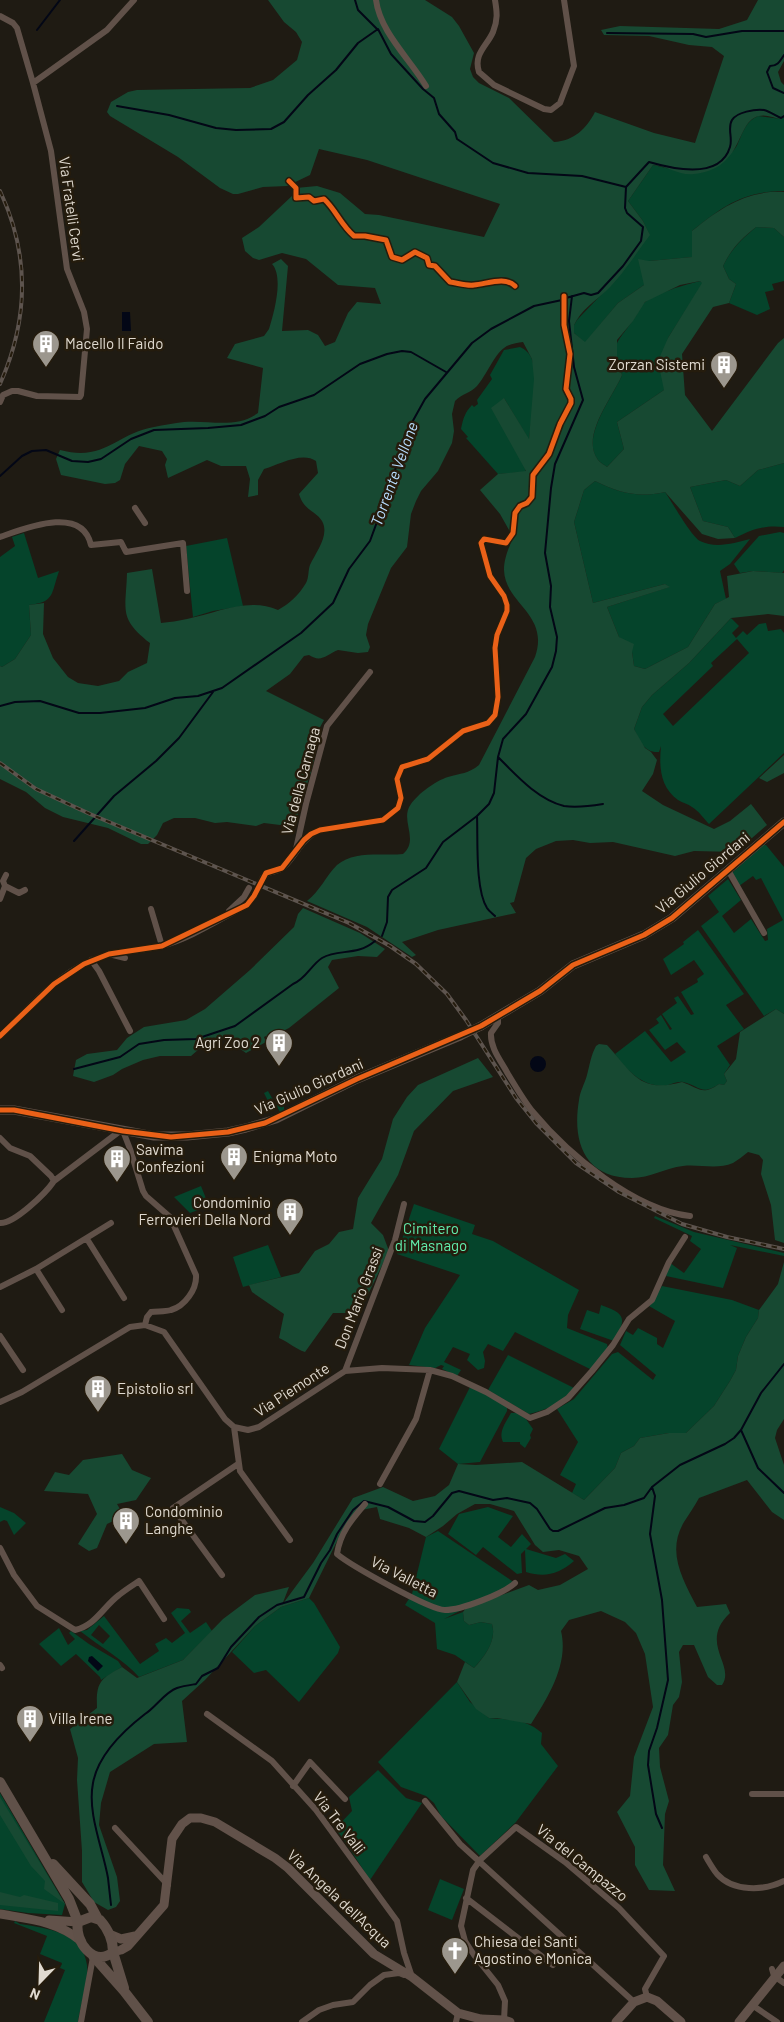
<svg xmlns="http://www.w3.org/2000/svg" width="784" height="2022" viewBox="0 0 784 2022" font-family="Barlow,sans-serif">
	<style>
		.green { fill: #05442b; fill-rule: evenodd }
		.forest { fill: #174932; fill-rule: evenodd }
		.water { fill: #030716 }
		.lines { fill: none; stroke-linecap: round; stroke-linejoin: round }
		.stream { stroke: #030716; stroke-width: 2 }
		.street { stroke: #605149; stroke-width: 6 }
		.secondary { stroke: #62524a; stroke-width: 9 }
		.primary { stroke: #605149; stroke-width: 10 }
		.rail-casing { stroke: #5d544e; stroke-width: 4 }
		.rail { stroke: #251c0d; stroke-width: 2; stroke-dasharray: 5.5; stroke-linecap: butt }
		.street-bridge { stroke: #605149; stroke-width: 6 }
		.secondary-bridge { stroke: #62524a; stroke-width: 9 }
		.cycleway-casing { stroke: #251c0d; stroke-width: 8 }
		.cycleway { stroke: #ea6118; stroke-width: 5 }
		.labels { text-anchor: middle; stroke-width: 5; stroke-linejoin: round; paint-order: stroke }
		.street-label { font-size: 15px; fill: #e0dad0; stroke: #251c0d }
		.poi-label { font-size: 15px; fill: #e0dad0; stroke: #251c0d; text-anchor: start }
		.park-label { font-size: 15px; fill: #61edad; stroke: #251c0d }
		.water-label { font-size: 16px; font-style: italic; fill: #b7ddff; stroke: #251c0d }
	</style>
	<rect width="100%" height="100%" fill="#1f1b13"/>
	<!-- green -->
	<path class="green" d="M758 116 781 119 784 117V191C743 191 723 206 692 231L693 257 649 261 644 285 618 303 585 343 574 333V325L577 320 619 276 649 234 643 221 628 201 653 165C681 171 704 182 726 158 730 154 736 149 738 143 743 132 746 121 758 116Z
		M756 227 774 228 784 237V281L772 284 774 290 765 292 770 309 757 315 729 303 736 284 729 279 723 266C731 249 742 239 756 227Z
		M700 281 703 283 668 338 664 390 617 422 624 449 607 467C605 465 600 463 598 460 580 437 613 397 622 375 609 344 616 345 633 320 637 315 639 309 643 304 652 294 687 284 700 281Z
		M520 347C525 349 528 352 531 357 539 373 531 422 529 440L504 398 526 472 498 474 466 438 468 437 461 429C463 419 465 412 472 405L474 407 478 404 477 400 492 379 490 375 504 350Z
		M784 463V527C764 525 753 529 735 538L728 527 703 521 690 487 726 480 740 486 758 470Z
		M595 481C620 493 637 498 665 492 672 502 691 536 700 541 716 549 734 543 750 539L730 564 720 571 726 599 715 604 688 647 645 669 634 666 632 652 619 637 607 607 669 587 665 584 593 603 574 522 584 490Z
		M780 532 784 533V570L782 573 753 571 740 573 734 564 759 536Z
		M24 533 38 578 59 571C51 594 55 602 29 605L31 635 15 659 2 667 0 666V557L15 546 12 537Z
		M227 538 243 606 213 611 193 617 186 546Z
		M731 618 739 626 732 633 736 638 743 631 747 635 759 624 766 623 768 631 781 629 784 633V753L709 824C704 819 699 811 692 807 688 804 683 803 678 800 660 787 659 767 661 746L659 752C644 753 640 741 634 729L642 707 652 695 689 663ZM737 639 749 653 673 726 663 714 713 666 711 663Z
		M763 845H766L784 867V1014L776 1009 764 1016 701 926 719 912 708 896 728 879 741 900 722 916 734 933 751 919 765 941 768 940 767 929 783 920 761 878 756 880 753 876 739 886 732 875 733 872Z
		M698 930 744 994 726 1005 744 1029 717 1046 730 1065 724 1074 727 1081 724 1085 719 1084C701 1096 700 1086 683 1082 678 1081 670 1085 664 1086 642 1086 627 1071 615 1054L645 1031 671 1062 686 1052 677 1042 665 1050 649 1030 659 1023 656 1019 661 1015 670 1030 672 1029 662 1014 677 1003 674 998 678 996 691 1015 694 1014 681 992 698 982 697 979 704 974 694 960 671 975 663 959 684 944 683 942Z
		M268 1091 276 1105 284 1102V1110L280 1112 276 1105 273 1107 275 1103 271 1098 268 1101 264 1093Z
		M201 1186 209 1206 190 1213 174 1197Z
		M414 1204 475 1225 472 1234 493 1241 579 1290 568 1315 567 1328 607 1344 608 1349 592 1370 515 1332 503 1351 488 1344 483 1352 485 1361 484 1368 478 1370 467 1360 470 1354 453 1347 444 1362 461 1370 457 1376 442 1369 444 1366 441 1365 435 1368 409 1365 425 1328 460 1275 397 1254Z
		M655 1216 694 1232 784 1253V1256L730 1245 737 1248 723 1288 666 1276 670 1263 684 1273 701 1249 690 1241 692 1236 654 1218Z
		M268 1245 281 1277 243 1287 233 1257Z
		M662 1286 732 1300 759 1310 758 1318 746 1337 738 1356 736 1370 730 1381 714 1406 686 1433H669L640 1438 634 1446 621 1453 615 1468 584 1500 572 1493 576 1484 560 1475 578 1442 557 1409 574 1399 612 1354 618 1352 653 1380 656 1375 620 1345 626 1331 633 1335 638 1328 657 1338V1344L663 1348 675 1321 649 1306Z
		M601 1305C627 1314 626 1319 614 1341L580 1329 587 1310 599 1314Z
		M508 1355 574 1388C562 1403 547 1410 529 1414L488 1390Z
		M470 1387H473L507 1407V1411L480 1462 458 1464 439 1449Z
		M511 1413H517L526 1419 533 1429 530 1435 531 1438 525 1448 520 1444V1442H503C498 1432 506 1422 511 1413Z
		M0 1507 14 1513 26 1523 14 1535 7 1521 4 1520 0 1522Z
		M488 1507 513 1516 498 1537 511 1547 522 1534 531 1544 526 1549 556 1558 565 1554 574 1561C559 1574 545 1578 526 1572L525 1550 521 1554 522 1573 517 1574 483 1547 476 1555 448 1534 459 1514Z
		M438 1531 515 1583 444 1619 463 1612 464 1621 469 1625 481 1622 492 1624C497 1641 485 1656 474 1668L455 1655 437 1649 435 1623 405 1605 412 1594 426 1537Z
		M309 1598 314 1603 340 1647 338 1653 299 1702 266 1670 254 1673 232 1652 255 1626 281 1607Z
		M177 1608 189 1609 191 1612 181 1621 190 1633 206 1622 212 1631 183 1660 139 1677C124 1660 99 1646 80 1631L87 1630 104 1616 140 1664 159 1651 155 1644 166 1638 172 1643 185 1633 171 1613ZM99 1625 110 1636 103 1644 91 1635Z
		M59 1628 68 1645 75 1639 69 1633 71 1631 89 1644 118 1661 122 1667 101 1680 100 1677 76 1654 61 1666 39 1644Z
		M457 1682 470 1702 489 1718C510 1720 525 1718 542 1733L541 1744 558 1766 516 1822 480 1856 441 1816 434 1803 426 1796 401 1787 378 1762Z
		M378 1770 406 1798 422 1803 370 1880 342 1837 335 1829 352 1811 349 1797Z
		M0 1793 65 1904 62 1915 28 1913 0 1909Z
		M440 1879 464 1889 452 1920 428 1910Z
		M15 1921 20 1924C46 1928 83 1932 87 1965 89 1978 80 2008 78 2022H44L65 1970 60 1968 62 1963 40 1954 47 1936 14 1923Z"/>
	<!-- forest -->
	<path class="forest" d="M268 0H425L452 17 459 26 474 53 470 69 473 77 479 83 509 98 554 142C574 141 587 128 595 112L654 133 695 143 724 56 712 47 689 45 649 36 604 35 601 30 620 26 719 29 747 20 758 0H784V61L778 72 781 82 784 85V117L781 119C774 118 766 114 759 116 735 121 745 169 694 174 680 176 667 166 653 165L628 201 643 221 650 235C636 253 623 275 606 291 595 301 581 310 574 325V333L585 342 618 303 644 285 638 259 649 261 692 257V231C720 208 747 190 784 192V237L774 228 756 227C741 239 731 249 723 266L729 279 736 284 729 303 713 307 682 354 685 395 712 431 778 343 784 338V463L758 470 740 486 726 480 690 487 703 521 728 527 735 538 718 539 702 534 665 492C637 498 620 493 595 481L584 490 574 522 593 603 665 584 670 587 607 607 619 637 634 644 632 652 634 666 645 669 688 647 715 604 729 597 727 576 753 571 784 573V616L768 614 731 618 689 663 652 695 642 707 634 729 645 748 651 752 657 760 653 774 642 791 663 805 714 829 730 821 751 804 767 825 736 852 694 851 675 856 613 842 590 843 573 840 556 841 536 849 526 858 514 902 510 903 516 913 438 930 402 942 416 955 412 957 367 927 307 901C320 891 326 876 337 865 354 850 383 856 403 854 420 839 399 820 411 804 418 794 435 781 448 777 461 773 468 774 479 765L535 657C550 614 505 604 504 570 504 558 509 548 513 537L500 514 480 490 498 474 526 471 491 408 504 398 529 439 534 379 532 359 523 342C517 343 509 344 504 348 494 355 486 376 477 386 471 393 461 394 455 401L452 414 454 431 452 443 438 471 421 491 416 501 411 514 407 547 391 568 368 624 366 635 370 647 368 652 358 653 338 650C326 655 321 663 309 655L304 656 290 674 266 691 324 720 319 729 313 765 296 820 280 825 264 823 256 826 227 822 215 823 195 818H174L163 823 157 835 148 844H141L108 828 63 817 45 808 26 792 0 779V666L2 667 15 659 31 635 29 605 44 603 43 634 53 658 68 677 78 683 98 686 119 681 128 672 147 663 150 643C118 618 126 610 127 573L152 569 161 623C169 622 179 621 187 619 217 613 248 597 278 610 289 604 299 595 306 583 309 578 308 570 310 565 316 552 330 535 322 521 315 510 304 511 299 494L318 473 316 461C302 451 278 465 264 469L258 480V495L248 497 250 479 246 466H221L207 460 168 478 165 465 167 459 162 451 139 446 125 464 120 480 115 483 105 484 61 475 56 459 60 450C105 462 115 434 154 427 164 425 174 423 184 422 210 420 236 429 258 413L263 368 227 358 235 344 264 336 269 329C274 313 284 277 272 264L281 259 288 266 282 331 308 330 318 335 325 346 335 342 348 313 357 302 381 304 375 288 338 285 306 259 282 253 259 260 253 258 245 251 242 238 259 227 293 195 296 188 317 186 340 193 365 214 379 215 484 237 500 204 367 160 319 149 310 175 287 186 263 187 238 194H233L220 188 178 157 110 116 107 112 111 102 128 92 137 90 250 88 273 80 297 60 302 42 296 32 284 22ZM700 281 702 283 668 338 658 361 664 390 617 422 624 449 607 467C605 465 600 463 598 460 580 436 613 397 622 375L617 362V340L633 321 645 302 680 285Z
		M784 755V773L767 782 759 778Z
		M303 908 360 933 385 949 377 957 358 956 332 960 328 967 339 988 289 1028 267 1039 266 1036 264 1037 266 1042 246 1053 224 1038 206 1043 191 1056H160L143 1060 122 1069 113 1075 94 1082 73 1076 76 1060 87 1054 117 1050 127 1038 144 1027 186 1020 205 1009 250 970 294 927 298 914Z
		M776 1009 784 1014V1243L775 1240 771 1205 761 1174 763 1160 759 1155 748 1152C743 1156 738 1160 733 1163 717 1170 699 1164 683 1166 665 1168 650 1178 632 1178 584 1178 572 1141 579 1100 580 1091 585 1083 587 1075 590 1064 591 1055 596 1046L599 1044 607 1045C632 1072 639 1094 682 1082 699 1088 702 1096 719 1084L724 1085 727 1081 724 1074 736 1059 740 1032Z
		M478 1058 493 1077 453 1091 414 1131 398 1175 371 1223 383 1235 389 1251 359 1313H333L305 1352C295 1349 289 1342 279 1338L284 1314 252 1292 249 1285 299 1273 315 1251 329 1244 339 1232 353 1229 358 1198 382 1159 393 1119 407 1097 418 1085Z
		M784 1262V1419L777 1430 775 1438 784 1465V1520L772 1512 747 1480 699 1498C694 1507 689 1514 684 1522 666 1552 683 1580 697 1607L726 1604 730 1613C698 1643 736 1665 722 1685H717L708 1677 694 1645H683L679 1652 682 1682 679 1697 673 1705 668 1735 659 1748 660 1767 669 1801 665 1814 663 1865 675 1891 649 1890 635 1865V1847L617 1812 630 1796 634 1757 653 1707 645 1654 636 1633 625 1622 601 1611 569 1620 561 1631C569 1664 548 1697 531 1724L497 1718H489L476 1709 457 1682 465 1662 474 1668C485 1656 497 1640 492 1624L481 1622 469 1625 464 1621 463 1612 466 1608 529 1585 538 1590 560 1585 588 1569 579 1556 559 1550 543 1552 535 1545 514 1511 490 1504H475L457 1514 443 1526 426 1537 409 1528 380 1519 377 1507 361 1510 345 1525 309 1598 281 1607 255 1626 205 1680 182 1701 187 1742 154 1744 110 1772 101 1803 99 1825 117 1877 120 1901 116 1907 108 1910 94 1902 82 1882V1851L77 1780 78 1758 70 1729 97 1708C96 1682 100 1679 122 1667L137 1678 183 1660 223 1619 255 1595 289 1587 282 1605 313 1563 353 1498 383 1487 413 1501 435 1496 449 1485 458 1464 476 1465 522 1462 584 1500 615 1468 621 1453 634 1446 640 1438 669 1433H686L714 1406 730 1381 736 1370 738 1356 746 1337 758 1318 759 1310 778 1284Z
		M122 1454 132 1470 151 1478 136 1500 117 1504 124 1516 107 1524 97 1548 89 1551 78 1544 97 1514 88 1494 44 1491 55 1472 69 1475 83 1460Z
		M0 1797 65 1904 44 1889 45 1881 31 1866 0 1815Z
		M0 1892 20 1897 24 1895 58 1903V1911L0 1905Z"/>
	<!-- water -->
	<path class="water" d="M122 312H130L131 331H122Z
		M530 1064a8 8 0 1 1 16 0a8 8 0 1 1-16 0Z
		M92 1656 103 1666 98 1671 88 1661 89 1657Z"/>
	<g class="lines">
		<!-- stream -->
		<path class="stream" d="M355 0 358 10 377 29
			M37 30 60 0
			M607 33 693 34 706 37 742 31H784
			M784 55C780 61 778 66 770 66L767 72 773 88 784 93
			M117 106 169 115 216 128 236 130 271 129 284 122 308 95 336 70 358 43 378 29 391 54 423 89 434 98 439 114 455 132 457 139 493 163 528 173 582 176 626 187
			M566 298 584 293 591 295 598 293 623 266 641 241 643 227 627 213 625 208 626 187 649 162C673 169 720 180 730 147 733 138 727 128 732 120 737 112 755 109 764 110 769 111 776 116 781 118L784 116
			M0 476 22 456 32 451 46 450 72 461 88 462 101 459 131 439 154 430 208 428 241 425 265 416 279 407 314 395 360 364 387 354 402 351 411 352 446 372
			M0 706 15 702 40 701 79 713H100L145 708 175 698 198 696 222 688 301 633 333 603 349 569 370 541 392 481 405 435 425 399 472 343 491 329 534 306 562 300
			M498 757C516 775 537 799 564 806 576 808 591 806 603 804
			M477 816C478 839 475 889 487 908 489 911 493 914 495 916
			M74 841 114 796 156 761 179 738 213 692
			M382 936 387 922 388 897 392 890 426 868 443 842 477 816 489 804 494 793 498 757 503 739 526 714 552 667 556 651 557 637 550 607 551 586 545 553 551 488 555 464 583 400 574 367 569 321 572 296
			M74 1069 120 1057 139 1044 164 1040 196 1039 235 1026 293 984C306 979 311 965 322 958 339 948 356 957 375 941
			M741 1430 758 1468 784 1493
			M652 1487 655 1496 650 1534 662 1600 668 1680 657 1728 649 1751 648 1765 656 1814 662 1828
			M111 1905C110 1896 109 1887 108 1878 103 1849 87 1813 93 1783 98 1755 123 1731 145 1714 156 1707 165 1692 177 1688 183 1686 190 1685 196 1684L202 1676 218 1668 231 1647 259 1617 277 1605 304 1597 321 1563 330 1550 337 1534 353 1510 364 1501 388 1507 414 1521 425 1522 433 1516 452 1493 459 1491 493 1500 507 1498 530 1503 537 1509 550 1529 553 1531H558L605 1508 624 1505 644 1498 652 1487 680 1465 725 1444 734 1438 741 1430 761 1393 784 1364"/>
		<!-- street -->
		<path class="street" d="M376 0C380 32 410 59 426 86
			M495 0C497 12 498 20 493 32 487 46 473 54 479 72L494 85 544 109 551 110 560 103 574 66 564 0
			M0 16 13 23 17 28 33 83 107 30 134 0
			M0 402 3 395 12 391H18L37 396 80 397 81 395 87 329 84 312 67 269 51 151 33 83
			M135 508 145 523
			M0 537C26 528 82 505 91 545L121 542 126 552 183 543 187 591
			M296 849 306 804 327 726 370 672
			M728 870 764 933
			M263 877C268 870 278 873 284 867 297 854 302 838 320 830L383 820 398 808 401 798 397 779 402 767 428 759 463 731 488 723 495 715 498 697 495 648 497 635 507 611V605L504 596 490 576 481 543 484 539 506 543 513 533 515 513 520 506 527 503 532 497 533 475 549 454 560 424 571 403V399L566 389 570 354 564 325V296
			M5 886 19 893 25 890
			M0 899 5 886 3 881 6 875
			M151 909 162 946
			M229 911 244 897 249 888
			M113 955 125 958
			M91 960 99 971 130 1031
			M498 1016V1023L491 1033C490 1048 501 1061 508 1074 516 1087 524 1101 533 1112 568 1154 634 1210 690 1216
			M0 1036C28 1009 54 977 90 961 113 950 137 952 161 946 190 939 221 918 247 905L254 896
			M123 1131 130 1149 143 1191 146 1196 170 1217 196 1275C197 1289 185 1306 171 1310 165 1312 157 1311 151 1312L147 1317 145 1325
			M0 1138 10 1148 30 1156 51 1176 54 1181C46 1193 14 1224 0 1223
			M54 1181 120 1131
			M87 1239 124 1298
			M36 1269 62 1310
			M0 1287 36 1269 111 1223
			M0 1336 23 1370
			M345 1371 395 1240 404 1204
			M0 1402 22 1392 130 1327 145 1325 164 1332 225 1419 234 1427 248 1430 259 1427 345 1371 382 1368 430 1370 452 1376 486 1392 530 1418 547 1412 568 1398 592 1371 613 1345 629 1319 652 1300 669 1262 685 1237
			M234 1427 240 1471 290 1540
			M380 1484 416 1419 430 1370
			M365 1504C352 1519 340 1533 337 1554 350 1565 430 1610 445 1610 461 1610 503 1594 515 1583
			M0 1548 14 1575 37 1606 75 1630C96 1625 103 1607 119 1595 125 1590 133 1585 139 1581L164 1619
			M222 1575 173 1508 238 1464
			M0 1665 2 1668
			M207 1714 272 1761 316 1810 397 1921 404 1953 412 1977
			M293 1786 310 1762 345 1799
			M752 1794H784
			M425 1801 460 1844 634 2002
			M115 1828 168 1885
			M706 1857C709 1862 713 1869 717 1874 733 1892 764 1891 784 1881
			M466 1898 553 1965
			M772 1969 774 1976 784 1983
			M752 2005 777 2022
			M504 2020 505 2001 498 1985 474 1955 465 1941 461 1926 473 1870 480 1860 516 1827 565 1862 619 1908 664 1956 645 1989 647 1997
			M81 2022 93 1957
			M302 2022 319 2010 333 2005 353 2002 370 1985 384 1975 399 1973 404 1975
			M456 2022 458 2013"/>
		<!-- secondary -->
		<path class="secondary" d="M481 1026 540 991 573 965 644 935 672 918 784 822
			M0 1110H14L154 1136H187L228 1132 246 1128 276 1119 357 1079 460 1036
			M0 1914C29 1919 57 1921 81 1941
			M49 1920 78 1922
			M109 1934 121 1939 135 1936
			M113 1952 121 1950 128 1946 164 1905 172 1839 182 1824 190 1818H201L215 1822 275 1858 288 1868 374 1954 412 1977 458 2013 481 2019 504 2020 510 2022
			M616 2022 634 2002 647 1997 657 2001 681 2022
			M739 2022 784 1966"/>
		<!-- primary -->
		<path class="primary" d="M0 1782 69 1899 78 1922
			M53 1864 90 1904 98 1919
			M91 1917 100 1920C108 1929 113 1940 113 1952 94 1968 74 1941 78 1922Z
			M113 1952 124 1988
			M93 1956 124 1991 148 2022"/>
		<defs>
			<path id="rail" d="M0 191C30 255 29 319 0 384
				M0 763 36 789 90 814 349 923 390 946 416 964 447 994 466 1020 516 1098 536 1123 576 1163 619 1192 682 1224 727 1237 784 1249"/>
		</defs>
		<!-- rail casing -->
		<use href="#rail" class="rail-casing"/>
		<!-- rail -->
		<use href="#rail" class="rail"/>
		<!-- street-bridge -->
		<path class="street-bridge" d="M254 896 263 877"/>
		<!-- secondary-bridge -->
		<path class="secondary-bridge" d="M460 1036 481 1026"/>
		<defs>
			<path id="cycleway" d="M289 181 296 188V198L309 197 314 201 324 199C336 210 341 225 354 236H365L386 240 392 257 402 260 415 252 427 258 429 265 435 266 450 282C458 283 466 286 474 285 487 284 505 276 515 286
				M0 1036 54 984 84 964 109 954 162 946 247 905 254 896 266 873 282 868 304 840 311 834 320 830 383 820 398 808 401 798 397 779 402 767 428 759 463 731 488 723 495 715 498 697 495 648 497 635 507 611V605L504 596 490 576 481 543 484 539 506 543 513 533 515 513 520 506 527 503 532 497 533 475 549 454 560 424 571 403V399L566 389 570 354 564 325V296
				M0 1110H14L123 1131 171 1137 228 1132 265 1123 357 1079 481 1026 540 991 573 965 644 935 672 918 784 822"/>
		</defs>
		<!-- cycleway casing -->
		<use href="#cycleway" class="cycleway-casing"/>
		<!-- cycleway -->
		<use href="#cycleway" class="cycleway"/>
	</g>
	<!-- icons -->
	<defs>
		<symbol id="building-pin" viewBox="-11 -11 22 30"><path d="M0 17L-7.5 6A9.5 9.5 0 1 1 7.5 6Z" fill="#9c978e" stroke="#251c0d"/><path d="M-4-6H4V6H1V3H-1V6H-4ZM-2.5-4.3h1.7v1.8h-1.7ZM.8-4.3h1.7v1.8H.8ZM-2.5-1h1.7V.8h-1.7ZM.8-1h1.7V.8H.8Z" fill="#fff"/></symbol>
		<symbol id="church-pin" viewBox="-11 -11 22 30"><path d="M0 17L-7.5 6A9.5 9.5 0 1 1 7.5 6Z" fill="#9c978e" stroke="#251c0d"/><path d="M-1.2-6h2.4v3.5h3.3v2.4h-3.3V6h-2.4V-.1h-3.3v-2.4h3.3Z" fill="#fff"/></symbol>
	</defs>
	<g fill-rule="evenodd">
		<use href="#building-pin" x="30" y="328" width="32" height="43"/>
		<use href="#building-pin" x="708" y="349" width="32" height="43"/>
		<use href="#building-pin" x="263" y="1027" width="32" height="43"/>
		<use href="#building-pin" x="218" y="1141" width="32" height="43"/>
		<use href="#building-pin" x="101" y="1143" width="32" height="43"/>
		<use href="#building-pin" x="274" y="1196" width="32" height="43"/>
		<use href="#building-pin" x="82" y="1373" width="32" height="43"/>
		<use href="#building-pin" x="110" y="1505" width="32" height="43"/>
		<use href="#building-pin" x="14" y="1703" width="32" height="43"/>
		<use href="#church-pin" x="439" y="1935" width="32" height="43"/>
	</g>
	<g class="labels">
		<!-- street labels -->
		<g class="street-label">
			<text transform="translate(71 209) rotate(82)" y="5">Via Fratelli Cervi</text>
			<text transform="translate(301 781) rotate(-75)" y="5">Via della Carnaga</text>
			<text transform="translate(703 873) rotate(-40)" y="5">Via Giulio Giordani</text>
			<text transform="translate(309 1087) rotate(-24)" y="5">Via Giulio Giordani</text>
			<text transform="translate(359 1298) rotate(-69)" y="5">Don Mario Grassi</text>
			<text transform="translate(292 1390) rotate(-33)" y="5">Via Piemonte</text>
			<text transform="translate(404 1577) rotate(27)" y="5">Via Valletta</text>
			<text transform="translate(339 1823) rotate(52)" y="5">Via Tre Valli</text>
			<text transform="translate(582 1863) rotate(39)" y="5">Via del Campazzo</text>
			<text transform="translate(339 1899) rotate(43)" y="5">Via Angela dell'Acqua</text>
		</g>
		<!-- poi labels -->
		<g class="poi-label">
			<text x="65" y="349">Macello Il Faido</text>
			<text x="705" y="370" text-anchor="end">Zorzan Sistemi</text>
			<text x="260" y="1048" text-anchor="end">Agri Zoo 2</text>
			<text x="136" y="1155">Savima<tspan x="136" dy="17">Confezioni</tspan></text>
			<text x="253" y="1162">Enigma Moto</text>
			<text x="271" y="1208" text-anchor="end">Condominio<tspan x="271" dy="17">Ferrovieri Della Nord</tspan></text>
			<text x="117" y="1394">Epistolio srl</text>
			<text x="145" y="1517">Condominio<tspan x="145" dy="17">Langhe</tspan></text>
			<text x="49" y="1724">Villa Irene</text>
			<text x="474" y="1947">Chiesa dei Santi<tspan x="474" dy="17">Agostino e Monica</tspan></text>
		</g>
		<!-- park labels -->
		<g class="park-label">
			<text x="431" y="1234">Cimitero<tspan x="431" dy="17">di Masnago</tspan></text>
		</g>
		<!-- water labels -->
		<g class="water-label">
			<text transform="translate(394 474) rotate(-70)" y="6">Torrente Vellone</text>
		</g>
	</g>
	<!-- north arrow -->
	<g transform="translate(40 1982) rotate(203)" stroke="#251c0d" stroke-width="4" paint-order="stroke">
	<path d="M0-4L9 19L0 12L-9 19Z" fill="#e0dad0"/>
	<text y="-8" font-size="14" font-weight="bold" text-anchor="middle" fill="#e0dad0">N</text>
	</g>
</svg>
